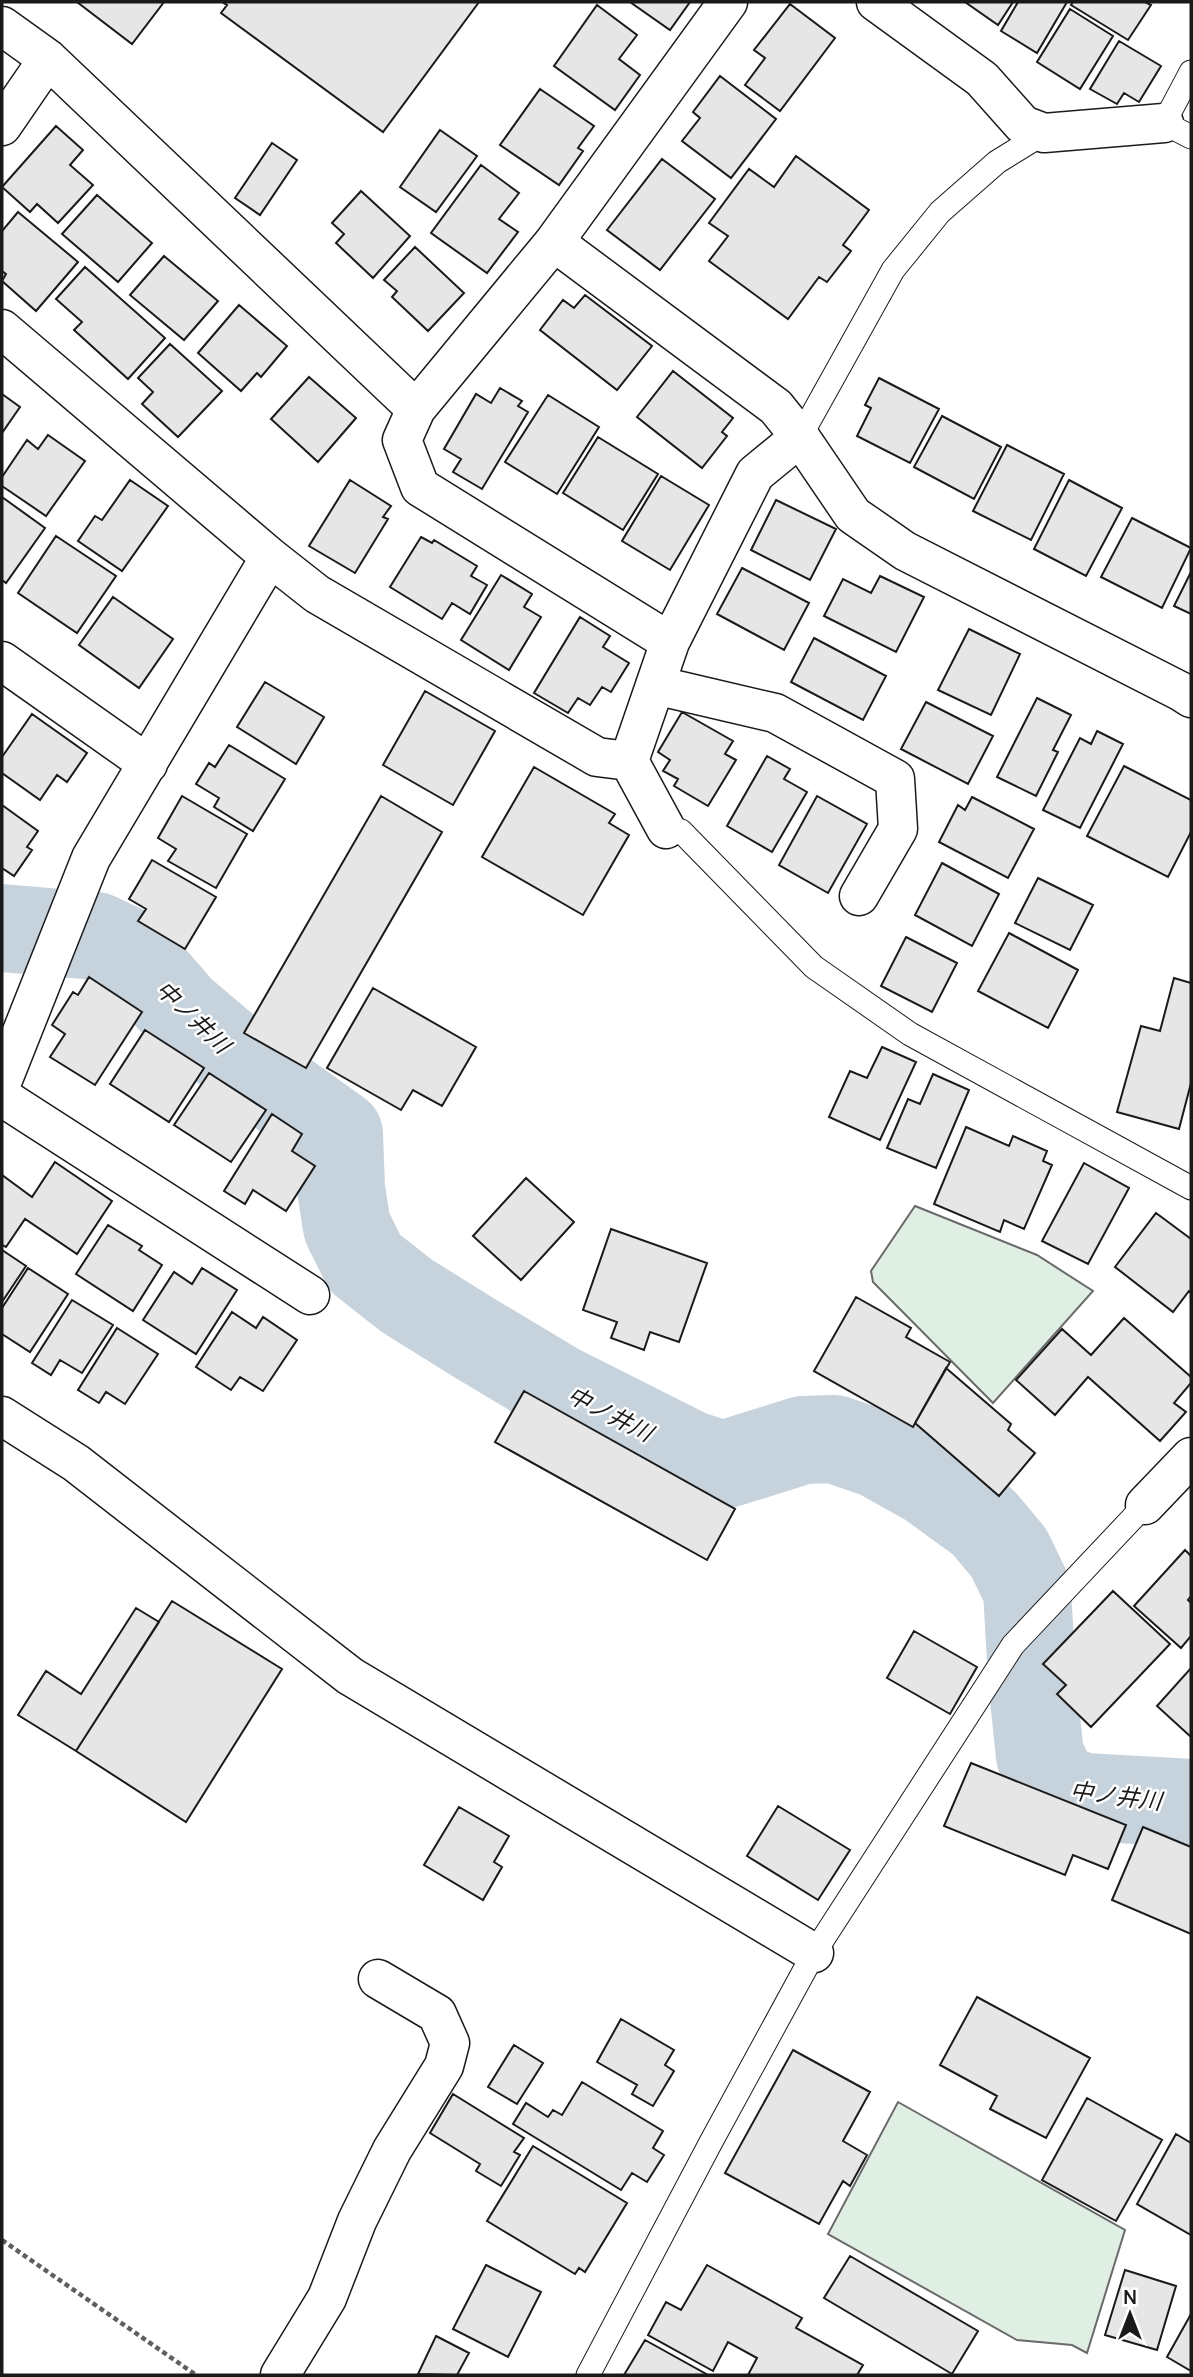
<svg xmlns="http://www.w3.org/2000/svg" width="1193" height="2377" viewBox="0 0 1193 2377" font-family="Manrope,'Noto Sans JP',sans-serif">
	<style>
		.green { fill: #e0efe3; stroke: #6a6a6a; stroke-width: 2 }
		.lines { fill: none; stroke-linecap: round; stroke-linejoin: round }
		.river { stroke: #c6d2dc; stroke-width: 88 }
		.building { fill: #e6e6e6; stroke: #1a1a1a; stroke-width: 2 }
		.lane-casing { stroke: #1a1a1a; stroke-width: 25 }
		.street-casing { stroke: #1a1a1a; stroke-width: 41 }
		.path { stroke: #5f5f5f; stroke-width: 4.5; stroke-dasharray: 5 3.5; stroke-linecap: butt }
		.lane { stroke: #fff; stroke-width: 23 }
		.street { stroke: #fff; stroke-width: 38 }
		.labels { text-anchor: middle; stroke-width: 5; stroke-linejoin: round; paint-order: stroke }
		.water-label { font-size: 23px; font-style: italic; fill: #1a1a1a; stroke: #fff }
	</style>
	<rect width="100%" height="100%" fill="#fff"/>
	<!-- green -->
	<path class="green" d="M915 1206 1037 1255 1093 1291 993 1403 873 1282 871 1271Z
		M898 2102 1125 2230 1087 2353 1072 2345 1017 2340 828 2234Z"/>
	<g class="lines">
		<!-- river -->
		<path class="river" d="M2 928 96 936 130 952 181 1011 257 1075 339 1134 341 1189 347 1227 365 1263 407 1296 476 1339 558 1388 689 1454 723 1465 803 1440 834 1439 878 1454 928 1482 983 1522 1009 1553 1027 1590 1032 1679 1040 1756 1056 1788 1084 1797 1191 1803"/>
	</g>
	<!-- building -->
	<path class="building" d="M77 2H164L132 44Z
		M222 2H479L383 132 221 13 227 5Z
		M630 2H690L670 30Z
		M965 2H1013L998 25Z
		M1018 2H1067L1037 53 1001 31Z
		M1073 2H1145L1151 5 1128 40 1071 5Z
		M790 4 835 38 780 111 745 85 765 58 754 50Z
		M597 5 637 35 619 59 640 75 615 110 554 66Z
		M1070 9 1113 36 1080 89 1037 62Z
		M1119 41 1161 66 1139 102 1124 93 1117 104 1090 89Z
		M720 76 776 119 731 178 682 141 700 118 693 112Z
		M540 89 594 126 578 148 583 151 559 185 500 145Z
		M56 126 83 150 70 165 93 185 58 223 37 204 30 212 2 187Z
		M440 130 477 156 436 212 400 187Z
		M272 143 297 160 260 215 235 198Z
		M796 156 869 210 843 245 851 251 827 282 819 277 788 319 709 261 728 236 709 223 749 169 774 187Z
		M662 159 715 199 660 270 607 230Z
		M481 165 519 193 499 219 518 232 487 273 431 233Z
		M361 191 410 236 373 278 336 243 344 234 332 223Z
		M97 195 152 243 118 282 62 234Z
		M18 212 78 262 36 311 2 281 6 274 2 271V231Z
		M415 247 464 293 428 331 392 297 397 291 384 280Z
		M164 256 218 301 184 340 130 295Z
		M85 267 165 338 128 379 74 330 82 322 56 299Z
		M585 295 652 346 617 390 540 330 563 300 574 308Z
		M239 305 287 346 261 377 257 373 241 391 198 353Z
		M170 344 222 391 178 437 142 404 153 392 138 378Z
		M673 371 733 418 722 432 727 436 702 468 637 417Z
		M309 377 356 418 318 462 271 419Z
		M879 378 939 409 910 463 857 436 871 408 865 405Z
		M500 388 522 401 518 406 528 412 482 489 453 472 461 459 444 449 476 394 491 403Z
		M2 394 20 407 2 433Z
		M548 395 599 427 557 494 505 462Z
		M942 416 1001 447 974 499 914 467Z
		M48 435 85 461 46 516 2 486V477L27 440 38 449Z
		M598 437 658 474 623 530 563 493Z
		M1007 445 1064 474 1031 540 973 511Z
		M661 476 709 505 670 570 622 541Z
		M130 480 168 506 122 571 78 541 95 516 102 520Z
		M350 480 391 506 383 517 388 519 355 573 309 546Z
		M1069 480 1122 508 1086 576 1034 549Z
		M2 497 45 528 6 583 2 580Z
		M776 500 836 529 810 580 751 550Z
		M1132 518 1191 548 1162 608 1101 577Z
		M56 536 116 576 77 633 18 593Z
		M421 537 432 543 434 540 477 566 471 576 487 585 470 614 452 603 442 619 390 587Z
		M742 568 809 603 784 650 717 614Z
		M1191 572V614L1174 606Z
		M501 575 532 594 524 607 541 617 509 670 461 640Z
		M880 576 924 597 896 652 824 616 843 579 871 593Z
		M113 597 173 639 139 688 79 645Z
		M580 617 610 636 603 647 629 663 611 692 602 687 590 705 578 698 568 713 534 693Z
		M969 629 1020 654 991 715 938 690Z
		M814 638 886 676 863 720 791 682Z
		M265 682 324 717 296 764 237 727Z
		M425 691 495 731 453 805 383 765Z
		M1037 698 1071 715 1053 750 1058 752 1036 796 997 777Z
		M926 702 993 736 968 784 901 749Z
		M682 712 733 741 725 754 736 760 708 806 674 786 678 779 663 771 670 760 658 752Z
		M32 714 87 753 67 782 57 775 40 800 2 773V757Z
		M1097 731 1123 744 1080 828 1043 810 1080 738 1091 744Z
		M229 745 285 779 253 831 214 807 219 798 196 784 209 763 215 767Z
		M767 756 790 769 784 779 807 792 772 852 727 826Z
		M1124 766 1191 800V832L1168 877 1087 836Z
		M534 767 615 814 609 823 629 835 583 915 482 857Z
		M182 796 247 834 216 888 168 861 176 849 158 838Z
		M381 796 442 832 306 1068 244 1033Z
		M817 796 867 824 828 893 779 865Z
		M972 797 1034 829 1008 878 939 842 958 805 965 810Z
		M2 805 38 831 27 847 32 850 14 876 2 868Z
		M152 860 216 897 185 949 138 921 146 909 129 899Z
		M942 863 999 894 972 946 915 915Z
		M1038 878 1093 905 1070 950 1015 923Z
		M1009 933 1078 970 1048 1028 978 991Z
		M906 937 957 963 932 1012 881 986Z
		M89 977 142 1012 95 1085 50 1057 65 1034 52 1025 73 992 78 995Z
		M1174 978 1191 983V1083L1179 1129 1117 1112 1141 1026 1160 1031Z
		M373 988 476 1047 442 1106 413 1090 401 1110 327 1068Z
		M145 1030 204 1068 169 1122 110 1084Z
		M882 1047 916 1062 880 1140 829 1117 850 1071 867 1078Z
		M209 1073 266 1110 231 1162 174 1125Z
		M933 1074 969 1090 936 1168 887 1148 908 1099 920 1104Z
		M272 1114 302 1134 292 1151 315 1166 286 1211 253 1190 245 1204 224 1191Z
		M966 1127 1009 1146 1013 1136 1047 1151 1043 1161 1052 1165 1024 1229 1004 1220 1000 1232 934 1204Z
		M55 1162 112 1201 77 1254 25 1219 6 1247 2 1245V1175L32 1197Z
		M1084 1163 1129 1188 1088 1264 1042 1241Z
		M526 1178 574 1222 521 1280 473 1236Z
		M1156 1213 1191 1239V1293L1189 1291 1173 1312 1115 1267Z
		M108 1225 142 1246 139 1250 162 1265 133 1311 76 1274Z
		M611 1229 707 1263 679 1342 650 1332 644 1350 611 1338 617 1322 583 1310Z
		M2 1250 26 1266 2 1302Z
		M28 1268 68 1294 30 1352 2 1334V1308Z
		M202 1268 237 1290 196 1354 143 1320 174 1272 192 1284Z
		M856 1297 911 1328 906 1337 950 1362 913 1427 814 1371Z
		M72 1300 113 1325 82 1373 60 1360 51 1375 32 1363Z
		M232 1312 256 1328 263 1317 297 1340 263 1391 240 1377 231 1390 196 1367Z
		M1124 1318 1191 1377V1383L1174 1403 1186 1412 1160 1441 1088 1377 1055 1415 1016 1380 1062 1329 1091 1355Z
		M117 1328 158 1354 125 1404 106 1392 99 1403 78 1390Z
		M946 1368 1011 1424 1008 1430 1035 1453 999 1496 915 1423Z
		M524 1391 735 1509 707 1560 495 1442Z
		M1185 1550 1191 1556V1596L1188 1600 1191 1603V1636L1181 1648 1134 1606Z
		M1113 1591 1170 1644 1091 1727 1057 1694 1066 1685 1043 1664Z
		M172 1601 282 1669 186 1822 76 1751Z
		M136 1608 159 1622 76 1751 18 1715 46 1671 81 1694Z
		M914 1631 977 1667 950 1714 887 1678Z
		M1191 1668V1737L1157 1706Z
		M971 1763 1126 1825 1108 1869 1073 1855 1065 1875 944 1826Z
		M778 1806 850 1850 818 1900 747 1856Z
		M459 1807 509 1836 494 1862 502 1867 483 1900 424 1865Z
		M1143 1827 1191 1847V1934L1112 1900Z
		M977 1997 1090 2058 1046 2138 990 2109 997 2096 940 2065Z
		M621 2019 674 2050 665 2065 674 2071 653 2106 632 2094 637 2085 597 2062Z
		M514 2045 543 2063 517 2104 488 2087Z
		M793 2050 870 2092 843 2141 867 2155 850 2186 843 2181 819 2224 725 2173Z
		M582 2082 663 2131 653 2148 664 2155 647 2182 632 2173 621 2190 513 2124 526 2103 548 2117 553 2110 562 2115Z
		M453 2094 524 2138 514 2152 520 2155 501 2186 476 2171 480 2164 430 2133Z
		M1087 2098 1162 2140 1116 2221 1042 2180Z
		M1176 2134 1191 2143V2235L1137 2204Z
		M533 2146 627 2203 585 2272 579 2268 575 2274 487 2221Z
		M850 2256 978 2331 952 2374 824 2298Z
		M486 2265 541 2292 508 2357 453 2329Z
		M707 2265 802 2318 796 2328 863 2365 857 2375H748L757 2358 728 2342 713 2371 648 2335 666 2302 681 2310Z
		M1125 2270 1176 2286 1157 2350 1105 2335Z
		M1191 2314V2371L1167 2357Z
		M436 2336 469 2353 457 2375 418 2374Z
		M645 2340 708 2375H624Z"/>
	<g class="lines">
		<defs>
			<path id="lane" d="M1191 72 1164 123 1191 137
				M800 437 893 270 940 212 997 162 1044 133
				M666 829 681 831 814 967 910 1034 1191 1188
				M588 2375 711 2142 814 1953 1013 1645 1145 1505"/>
			<path id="street" d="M876 2 982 79 1023 125 1044 133 1164 123
				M2 26 48 59 416 409
				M2 126 48 59
				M554 242 776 407 800 437 853 515 905 551 1180 691 1191 698
				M2 329 270 557 91 858 2 1082
				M270 557 317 594 597 757 629 761
				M670 642 420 487 402 440 416 409 554 242 728 2
				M2 661 148 764
				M655 685 775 713 895 779 898 829 859 896
				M666 829 629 761 670 642 755 474 800 437
				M2 1097 310 1295
				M2 1416 76 1463 350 1676 814 1953
				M1145 1505 1191 1457
				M280 2375 327 2298 357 2221 392 2150 444 2066 450 2043 437 2014 378 1979"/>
		</defs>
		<!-- lane casing -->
		<use href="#lane" class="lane-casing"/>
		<!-- street casing -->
		<use href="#street" class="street-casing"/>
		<!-- path -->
		<path class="path" d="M2 2240 196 2375"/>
		<!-- lane -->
		<use href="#lane" class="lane"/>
		<!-- street -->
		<use href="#street" class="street"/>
	</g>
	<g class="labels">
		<!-- water labels -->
		<g class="water-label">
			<text transform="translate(193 1017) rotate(44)" y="8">中ノ井川</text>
			<text transform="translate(610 1414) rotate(27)" y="8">中ノ井川</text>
			<text transform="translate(1116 1796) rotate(7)" y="8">中ノ井川</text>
		</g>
	</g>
	<!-- border -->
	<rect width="1193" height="2377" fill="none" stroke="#1a1a1a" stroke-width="7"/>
	<!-- north arrow -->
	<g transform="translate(1130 2314)" stroke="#ffffff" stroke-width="5" paint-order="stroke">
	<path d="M0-5L12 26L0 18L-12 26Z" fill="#1a1a1a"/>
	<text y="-10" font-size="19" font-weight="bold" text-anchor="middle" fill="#1a1a1a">N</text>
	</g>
</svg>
